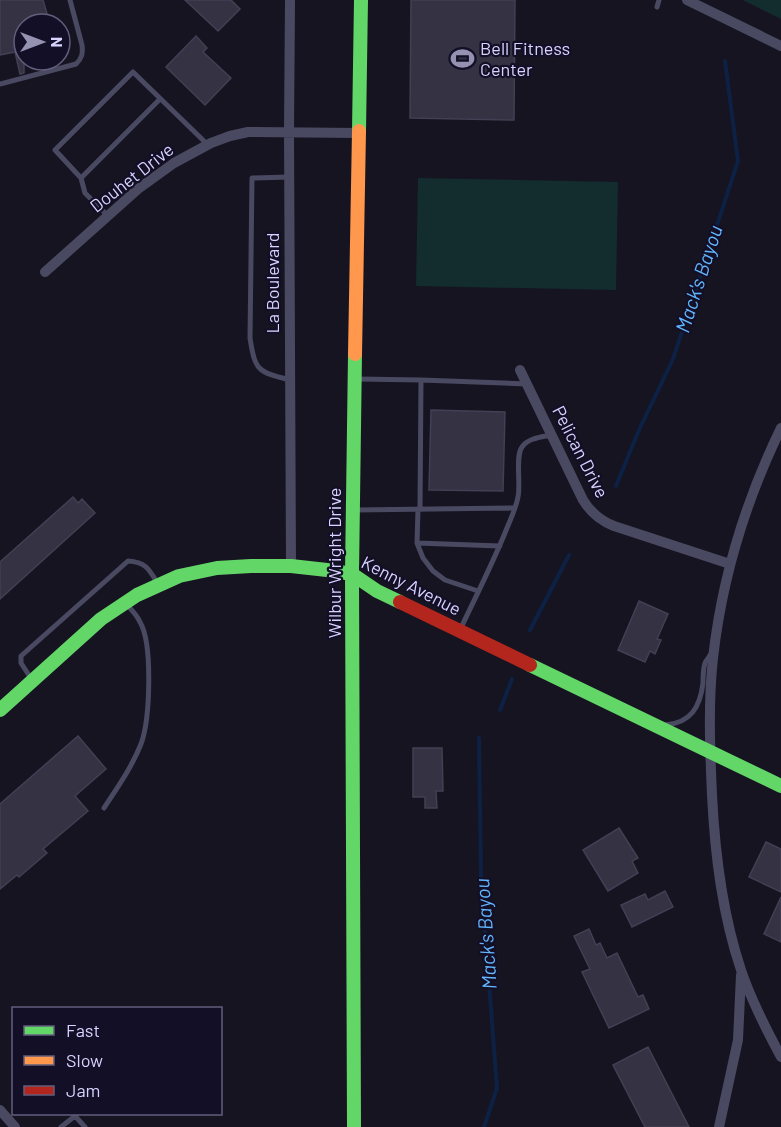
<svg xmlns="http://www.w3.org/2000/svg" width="781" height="1127" viewBox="0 0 781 1127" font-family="Barlow,sans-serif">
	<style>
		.green { fill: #132c2d }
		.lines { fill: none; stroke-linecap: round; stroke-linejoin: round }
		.stream { stroke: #0d2144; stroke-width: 4 }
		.building { fill: #343243; stroke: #433f54; stroke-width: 1.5 }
		.lane { stroke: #4a4962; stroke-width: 5 }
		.street { stroke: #4a4962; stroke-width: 10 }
		.fast { stroke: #63d668; stroke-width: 14 }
		.slow { stroke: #ff974d; stroke-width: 14 }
		.jam { stroke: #b3261e; stroke-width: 14 }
		.labels { text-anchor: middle; stroke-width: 4.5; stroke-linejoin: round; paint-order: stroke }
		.poi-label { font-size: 18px; fill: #d9d4ff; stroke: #130f26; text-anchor: start }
		.street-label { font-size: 18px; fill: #d9d4ff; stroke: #130f26 }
		.water-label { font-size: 20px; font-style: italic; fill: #62b6ff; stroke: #130f26 }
	</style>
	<rect width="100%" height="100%" fill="#161421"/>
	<!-- green -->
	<path class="green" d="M743 0H781V19Z
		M418 178 618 182 616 290 416 286Z"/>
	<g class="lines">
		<!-- stream -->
		<path class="stream" d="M616 486 639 430 673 359 738 161 725 61
			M530 630 569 555
			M500 710 512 679
			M479 738 481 877 497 1088 484 1127"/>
	</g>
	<!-- building -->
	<path class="building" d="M0 0H43L50 24H24V73L20 74 15 52 0 55Z
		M185 0H231L240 9 218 31Z
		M411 0H515L514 120 410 118Z
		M196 36 207 48 203 52 231 78 205 105 166 67Z
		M431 410 505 412 503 491 429 490Z
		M73 497 78 503 82 499 95 513 0 599V562Z
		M639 601 668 614 657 639 661 640 655 654 650 651 645 662 618 650Z
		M78 736 106 769 75 796 88 811 43 849 47 853 19 877 17 875 0 889V804Z
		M413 748H442L443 791H436L437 808H425V797H413Z
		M619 828 638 858 632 861 638 873 608 891 583 850Z
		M766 842 781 849V892L749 877Z
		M665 891 673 907 632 927 621 905 645 894 648 900Z
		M781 897V942L764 934Z
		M589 929 596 945 600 943 607 958 617 953 638 997 643 995 649 1009 609 1028 582 972 590 969 574 936Z
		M648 1047 689 1127H645L613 1065Z"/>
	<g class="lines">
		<!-- lane -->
		<path class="lane" d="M657 7 659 0
			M0 84 76 64C82 58 83 54 82 45L70 0
			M289 177 252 178 250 338C255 371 258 372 290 380
			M81 178 160 99
			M108 216 85 193 81 178 55 150 133 72 208 145
			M357 379 421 380 420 509
			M421 380 527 384
			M418 509 417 543 423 558 433 571 445 580 478 591
			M355 510 515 508
			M417 543 500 546
			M460 630C476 596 493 563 507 528 511 518 516 508 518 497 521 484 515 456 522 447 528 438 542 437 551 435
			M32 680 21 663V656L128 561C146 562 149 569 158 584
			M665 725C691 723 700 707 703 683 703 677 703 669 705 663 706 660 709 658 710 655
			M104 808C117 788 132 767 141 744 150 720 153 644 140 622 137 615 131 609 126 604
			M61 1127 75 1116 85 1127"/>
		<!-- street -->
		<path class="street" d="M290 0 289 131 291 566
			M687 0 781 46
			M45 272 138 189 174 163 211 143 230 136 248 132 359 133
			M520 370 583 500C591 513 601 521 614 526L730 564
			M781 428C746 500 722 578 713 658 708 704 710 750 712 795 715 855 722 913 741 970 751 1000 766 1029 781 1057
			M0 1110 15 1127
			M719 1127 738 1040 741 975"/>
		<!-- fast -->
		<path class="fast" d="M359 131 361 0
			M530 665 781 786
			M0 710 101 619 137 595 179 576 217 568 251 566H291L327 570 352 574 377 591 400 602
			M354 1127 352 574 355 354"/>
		<!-- slow -->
		<path class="slow" d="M355 354 359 131"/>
		<!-- jam -->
		<path class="jam" d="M400 602 530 665"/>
	</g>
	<!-- icons -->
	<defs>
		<symbol id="stadium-bare" viewBox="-9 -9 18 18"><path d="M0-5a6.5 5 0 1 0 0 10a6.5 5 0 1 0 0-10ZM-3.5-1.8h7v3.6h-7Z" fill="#9591b1" stroke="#130f26" stroke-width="2.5" paint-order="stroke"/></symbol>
	</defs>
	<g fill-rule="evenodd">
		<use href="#stadium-bare" x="446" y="42" width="33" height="33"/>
	</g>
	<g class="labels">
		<!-- poi labels -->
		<g class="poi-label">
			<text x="480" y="55">Bell Fitness<tspan x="480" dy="21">Center</tspan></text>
		</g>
		<!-- street labels -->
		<g class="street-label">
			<text transform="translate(132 178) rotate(-38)" y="6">Douhet Drive</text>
			<text transform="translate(273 283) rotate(-90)" y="6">La Boulevard</text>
			<text transform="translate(580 452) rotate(63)" y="6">Pelican Drive</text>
			<text transform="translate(335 563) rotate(-90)" y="6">Wilbur Wright Drive</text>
			<text transform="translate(411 586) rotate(27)" y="6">Kenny Avenue</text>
		</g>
		<!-- water labels -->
		<g class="water-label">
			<text transform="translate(699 279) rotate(-72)" y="7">Mack's Bayou</text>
			<text transform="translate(486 934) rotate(-94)" y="7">Mack's Bayou</text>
		</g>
	</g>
	<!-- legend -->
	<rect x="12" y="1007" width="210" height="108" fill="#130f26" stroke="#625e7d" stroke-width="1.5"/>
	<rect x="24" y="1026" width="30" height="9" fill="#63d668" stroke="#625e7d" stroke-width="1.5"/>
	<text x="66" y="1037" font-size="18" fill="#d9d4ff">Fast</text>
	<rect x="24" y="1056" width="30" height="9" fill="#ff974d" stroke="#625e7d" stroke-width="1.5"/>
	<text x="66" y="1067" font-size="18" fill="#d9d4ff">Slow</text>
	<rect x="24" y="1086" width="30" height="9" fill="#b3261e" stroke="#625e7d" stroke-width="1.5"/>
	<text x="66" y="1097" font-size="18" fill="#d9d4ff">Jam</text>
	<!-- north arrow -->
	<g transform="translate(42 42) rotate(90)"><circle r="28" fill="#130f26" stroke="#625e7d" stroke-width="1.5"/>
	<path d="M0-4.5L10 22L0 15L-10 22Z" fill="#9591b1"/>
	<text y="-9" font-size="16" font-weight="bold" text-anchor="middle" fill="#d9d4ff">N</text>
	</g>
</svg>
